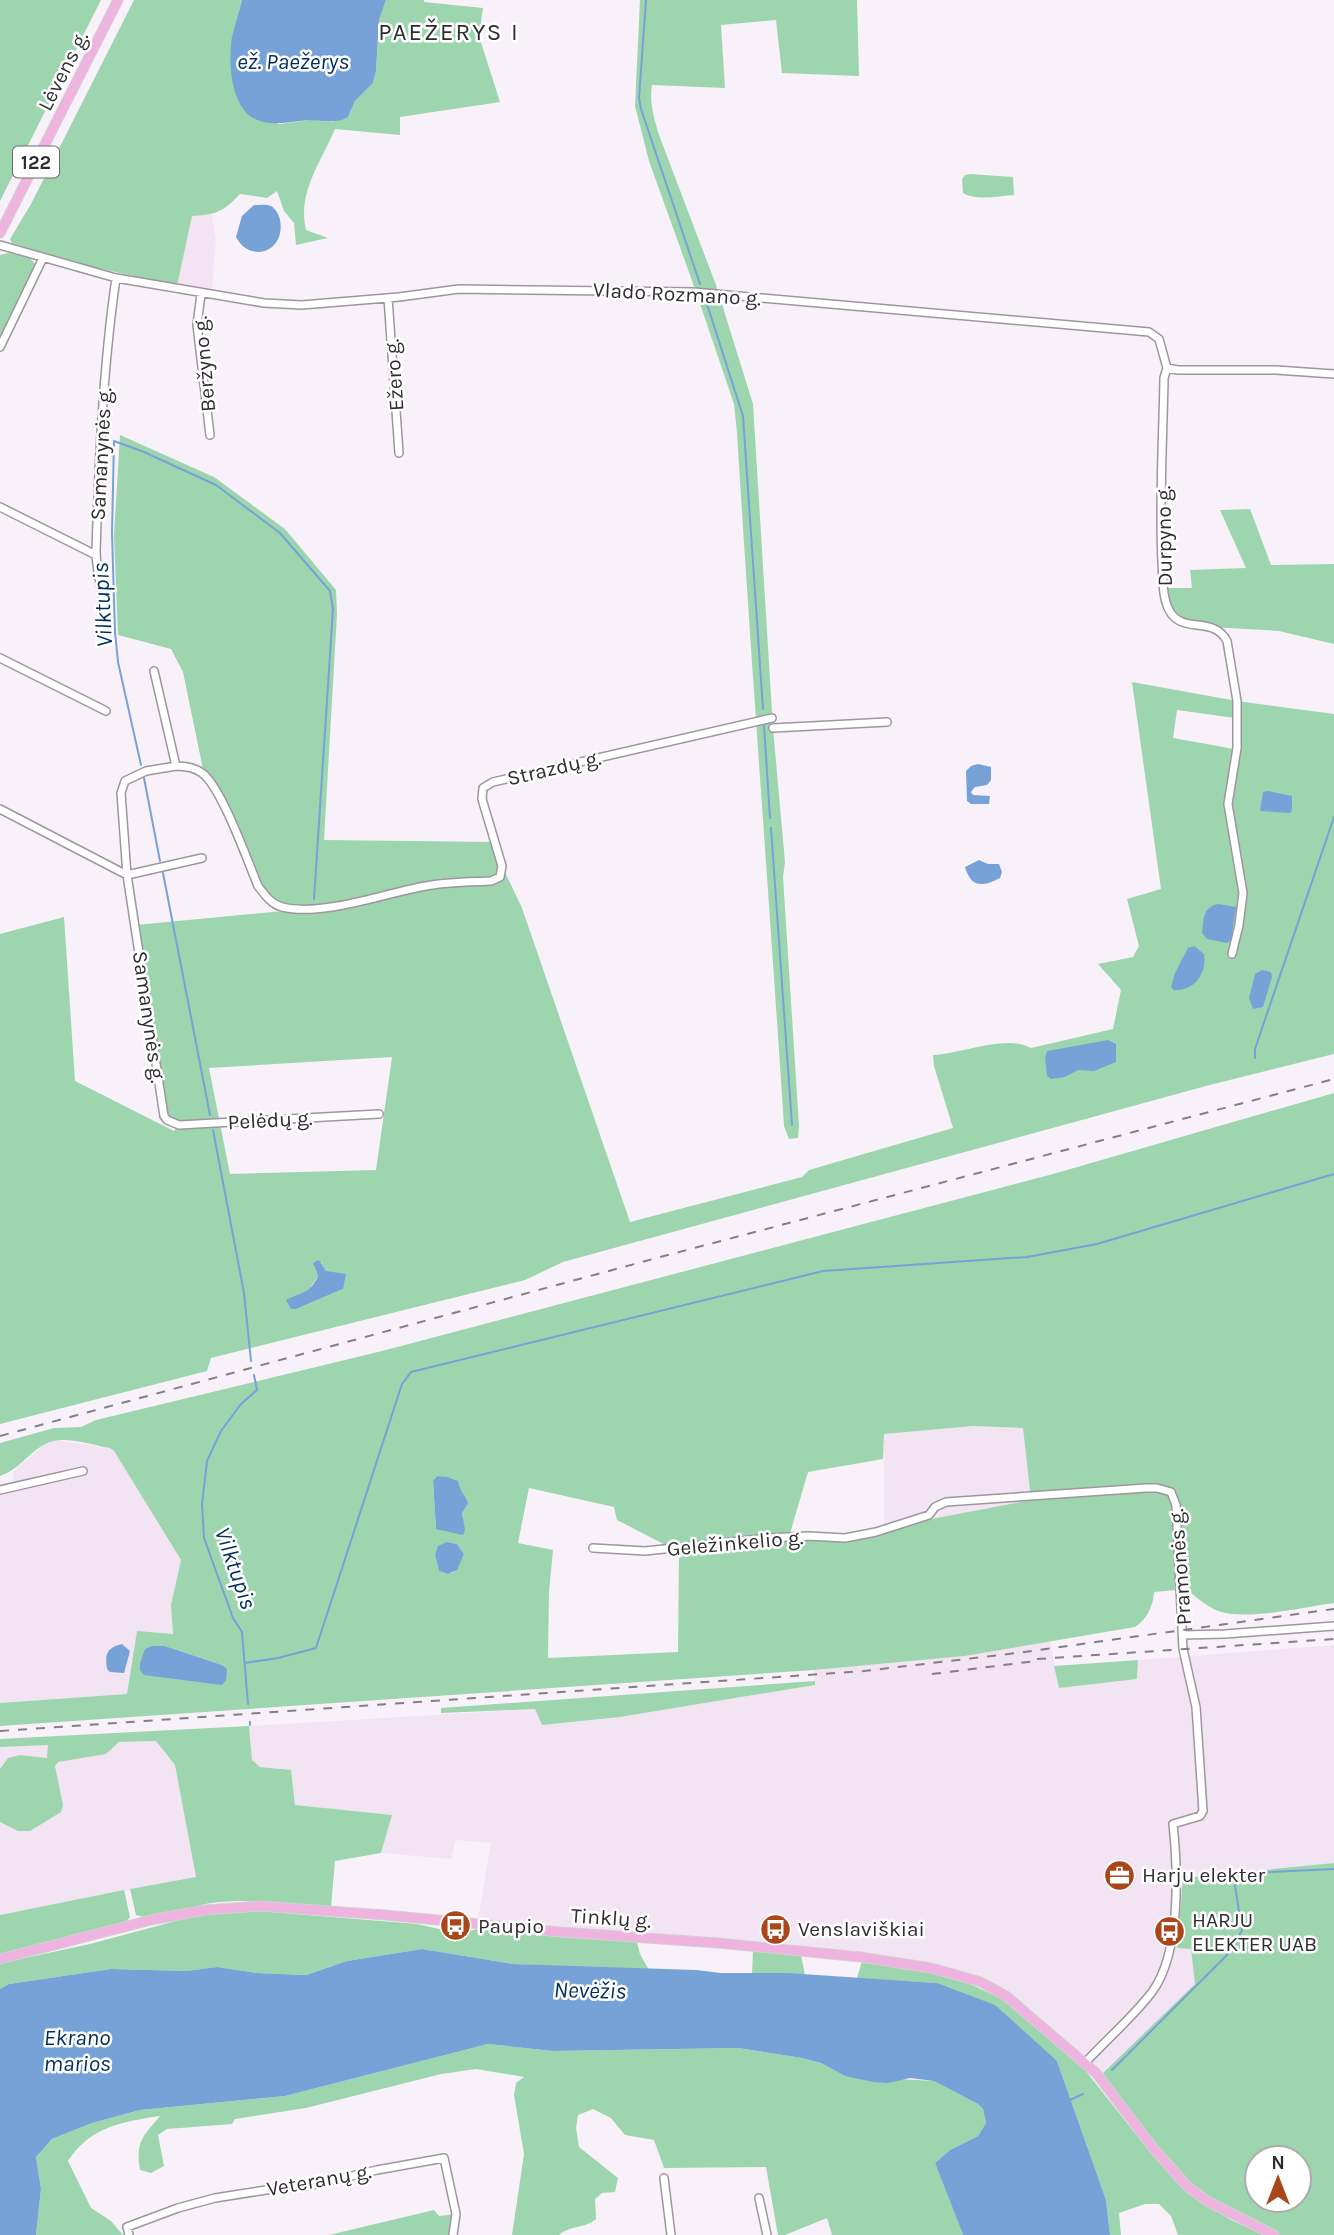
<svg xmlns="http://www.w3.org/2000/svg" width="1334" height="2235" viewBox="0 0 1334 2235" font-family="Karla,sans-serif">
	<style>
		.built { fill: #f2e4f3 }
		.green { fill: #9dd5af; fill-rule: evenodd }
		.water { fill: #76a2d8 }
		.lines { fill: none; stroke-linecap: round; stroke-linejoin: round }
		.stream { stroke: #76a2d8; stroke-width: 2 }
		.minor-casing { stroke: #9e969e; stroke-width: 10 }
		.major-casing { stroke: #d1d1d1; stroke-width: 11 }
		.minor { stroke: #fff; stroke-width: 7 }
		.major { stroke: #eeb3de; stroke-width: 9 }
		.rail { stroke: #847f85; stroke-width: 2; stroke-dasharray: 9 9; stroke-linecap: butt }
		.labels { text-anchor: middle; stroke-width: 5; stroke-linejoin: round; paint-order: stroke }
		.shield { fill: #fff; stroke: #6d6b6e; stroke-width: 2 }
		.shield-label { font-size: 19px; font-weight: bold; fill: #2f2c30 }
		.street-label { font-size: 21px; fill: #2f2c30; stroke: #fff }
		.poi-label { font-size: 21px; fill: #2f2c30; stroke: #fff; text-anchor: start }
		.water-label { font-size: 23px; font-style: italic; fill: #002d5d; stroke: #fff }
		.quarter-label { font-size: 24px; letter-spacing: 2px; fill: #2f2c30; stroke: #fff }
	</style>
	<rect width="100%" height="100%" fill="#f9f1fa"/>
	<!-- built -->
	<path class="built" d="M212 215 216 240 212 291 177 286 192 216Z
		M973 1426 1023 1428 1031 1500 926 1520 884 1533V1434Z
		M56 1440 110 1448 114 1451 181 1560 171 1605 173 1634 137 1632 127 1694 0 1703V1490L11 1487 14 1471 45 1444Z
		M1050 1640 1059 1688 1137 1679 1138 1660 1334 1645V1863L1183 1878 1177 1948H1191L1195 1984 1101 2075 1078 2052 985 1980 866 1954 753 1941 478 1920 491 1843 456 1840 451 1859 381 1853 392 1815 295 1805 291 1770 260 1767 252 1760 249 1726 535 1709 543 1725 620 1717 815 1685 814 1670 965 1656Z
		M156 1741 175 1765 196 1877 0 1915V1822L18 1831 63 1805 55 1766 58 1762 106 1754 119 1742Z
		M48 1744V1758L20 1755 9 1758 0 1769V1747Z"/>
	<!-- green -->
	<path class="green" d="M0 0H101L0 201Z
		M134 0H242L232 38V62L234 84 241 105 279 124 310 120 333 122 348 117 355 101 373 83 376 71 379 20 386 0H424V2L483 8 479 36 500 102 400 117V135L335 129C321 162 297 193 306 230L328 238 296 245 294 223 284 211 277 191 267 198 240 194C224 211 216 215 192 216L177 286 80 264 12 243 10 239 31 204Z
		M640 0H857L859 76 782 73 776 20 721 25 725 88 652 85C649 102 654 118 659 135L716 285 753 404 773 728 785 862 783 877 799 1126 798 1138 789 1139 784 1126C769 895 751 664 737 432L734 404 695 289 649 161 635 106Z
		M970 174 1013 177 1014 195C998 196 977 201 963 193L962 179 965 175Z
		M9 253 30 258 36 265 0 338V255Z
		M120 435 214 477 285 529 336 590 337 614 324 840 495 842 502 866 522 908 630 1222 802 1177 809 1170 953 1128 934 1066 933 1055C962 1054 1007 1034 1031 1048L1113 1029 1121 990 1098 964 1133 957 1139 946 1127 899 1161 889 1132 682 1237 701 1334 714V1054L1206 1086 563 1262 525 1280 211 1358 207 1371 0 1424V934L64 917 75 1081 174 1131 179 1125 167 1120 136 925 294 910 267 898 217 792 204 774 183 672 171 649 118 635 114 535ZM1177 710 1235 718 1234 749 1173 738ZM392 1057 376 1170 230 1174 209 1068ZM321 1262 324 1269 343 1289 296 1309 298 1297 308 1291 318 1276 314 1266Z
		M1250 509 1271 565 1334 564V644L1279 631 1194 626 1173 617 1165 588H1192L1190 570 1246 568 1220 510Z
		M1334 1093V1603C1304 1607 1246 1621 1218 1611 1206 1606 1196 1597 1186 1589L1154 1592C1153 1607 1147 1619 1135 1627L965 1656 814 1670 0 1726V1703L127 1694 137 1631 173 1634 171 1605 181 1560 114 1451 110 1448C92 1445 62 1434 45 1444 27 1454 20 1469 0 1476V1443L54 1428 81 1427 96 1420 382 1351 1053 1174ZM973 1426 1023 1428 1031 1500 926 1520 884 1533 876 1532 845 1538 789 1537 808 1472 883 1459 884 1434ZM437 1476 447 1477 459 1489 468 1504 462 1513 463 1518 436 1529 433 1481ZM529 1488 614 1507 617 1520 679 1552 678 1652 548 1658 549 1592 553 1550 518 1543ZM447 1542 457 1544 464 1554 454 1572 448 1574 439 1571 435 1555ZM165 1646 222 1665V1685L219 1683Z
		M1138 1660 1137 1679 1059 1688 1054 1666Z
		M815 1681V1685L620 1717 542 1725 535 1709 441 1713V1708Z
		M249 1726 252 1760 260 1767 291 1770 295 1805 392 1815 381 1853 335 1861 331 1907C292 1904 251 1898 211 1903 192 1906 153 1922 136 1915L130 1889 196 1877 175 1765 156 1741 119 1742 106 1754 58 1762 55 1766 63 1805 61 1812 30 1831H18L0 1822V1769L8 1758 20 1755 47 1758 48 1745 0 1747V1739Z
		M1334 1863V2235H1274L1187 2186 1101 2075 1195 1984 1191 1949 1177 1948 1183 1878ZM1257 2158H1299V2200H1257Z
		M124 1890 130 1917 125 1923 0 1955V1915Z
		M259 1911 417 1924C437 1929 458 1934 478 1929L560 1937 637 1942 640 1954 649 1970 513 1964 422 1949 347 1961 306 1975 257 1973 217 1967 186 1971 111 1969 9 1984 0 1989V1964L11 1961 90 1944 198 1915Z
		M753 1951 801 1955 805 1975 752 1974Z
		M862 1961 929 1972 964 1981 1004 2000 1085 2070 1150 2152 1188 2192 1231 2220 1265 2235H1178L1171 2216 1159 2204H1145L1119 2213 1121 2235H1110L1106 2200 1057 2061 937 1983 857 1978Z
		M488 2044 553 2051 738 2048 802 2058 821 2063 845 2076 934 2081 978 2104 983 2109 986 2123 978 2136 950 2150 935 2163 963 2235H832L827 2218 785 2235H778L766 2167 664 2168 654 2140 625 2135 611 2118 593 2109 578 2115 576 2128 579 2147 618 2178 615 2192 602 2193 595 2199 596 2219C584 2229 570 2225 559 2235H512L524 2154 514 2095 516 2083 524 2077 476 2069 441 2074 306 2108 235 2119 232 2124 167 2129 158 2135 164 2166 151 2173 140 2170C135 2142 143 2136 160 2116 121 2122 90 2127 68 2161L91 2208 111 2221 123 2235H36L41 2189 36 2157 52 2139 92 2123 140 2110 285 2096Z
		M434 2210 439 2216 456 2214 453 2235H329Z"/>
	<!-- water -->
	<path class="water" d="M242 0H386L379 20 376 71 373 83 355 101 348 117C333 126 317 118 300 121 284 123 267 126 253 118 230 104 228 60 232 37 235 24 239 12 242 0Z
		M254 205C258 205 267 204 271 206 276 209 279 215 280 220 286 252 250 264 236 237L242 216Z
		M978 764 991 767V780L987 785 975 787 971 792 973 795 990 796 989 804H971L967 801 966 771 971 766Z
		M1268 791 1292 796V810L1290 813 1260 811 1263 792Z
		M979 860 988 864H999L1002 872 1000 878C983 887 971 888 965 867Z
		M1218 904 1236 907 1231 940 1227 943 1207 939 1202 933C1204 919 1202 908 1218 904Z
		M1194 946 1204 954C1207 974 1194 991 1174 990L1171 987 1175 973 1188 948Z
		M1262 970 1271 972 1272 977 1263 1007 1253 1009 1249 998 1255 974Z
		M1108 1040 1116 1044V1062L1094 1071 1078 1070 1065 1077 1051 1079 1047 1076 1045 1058 1047 1051Z
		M319 1260 326 1271 346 1274 343 1289 296 1309H291L286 1300C301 1292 310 1294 318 1276L313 1263Z
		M437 1476 447 1477 458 1481C460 1493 467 1496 468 1504L462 1513 465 1530 463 1535 436 1529 433 1481Z
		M447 1542 457 1544 464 1554 457 1570 448 1574 439 1571 435 1555 438 1546Z
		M122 1644 130 1651 124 1673 110 1672 107 1669C105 1654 106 1648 122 1644Z
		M152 1646H165L222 1665 227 1669 226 1680 222 1685 144 1675 140 1670V1663L145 1649Z
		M422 1949 513 1964 696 1970 721 1973H787L937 1983 995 2005 1057 2061 1106 2200 1110 2235H963L935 2163 950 2150 978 2136 986 2123 983 2109 978 2104 934 2081 910 2078 888 2083 873 2082 845 2076 821 2063 802 2058 738 2048 553 2051 488 2044 285 2096 140 2110 92 2123 52 2139 36 2157 41 2189 36 2235H0V1989L9 1984 111 1969 186 1971 217 1967 257 1973 306 1975 347 1961Z"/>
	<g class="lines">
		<!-- stream -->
		<path class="stream" d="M646 0 639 98 641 109 700 284
			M705 298 743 416 763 709
			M764 726 770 818
			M141 765 118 662 115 632 112 533 114 441 144 452 216 485 280 533 330 591 333 609 314 899
			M144 778 160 861
			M771 828 792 1125
			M163 873 210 1115
			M1255 1058V1049L1334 817
			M213 1130 244 1293 251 1361
			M245 1663 278 1658 316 1648 402 1384 411 1372 823 1271 1027 1257 1097 1244 1334 1174
			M248 1704 242 1632 233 1618 204 1538 202 1504 207 1461 221 1431 241 1404 257 1390 254 1375
			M250 1722V1725
			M1112 2070 1233 1949 1242 1930 1235 1886 1238 1881 1251 1873 1334 1869
			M1070 2100 1083 2094"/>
		<defs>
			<path id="minor" d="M0 245 116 278 264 303 302 305 399 297 459 289 693 292 1149 332 1159 339 1167 368 1178 370H1276L1334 374
				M201 294 197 325 210 435
				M388 298 399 453
				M0 347 43 258
				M1167 368 1164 378C1163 440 1159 501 1162 562 1163 577 1162 597 1169 610 1182 635 1213 615 1227 641L1237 701V748L1228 804 1243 893 1239 925 1232 954
				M0 507 96 555
				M103 630C108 605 96 577 96 551 99 460 103 368 116 278
				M0 658 106 711
				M154 671 176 766 146 771 125 781 121 793 127 875 164 1116 167 1120 179 1125 379 1114
				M773 728 887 722
				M176 766C186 766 194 767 202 773 221 786 248 862 258 886 265 895 271 904 282 907 322 917 385 893 426 886 447 882 470 882 491 881L500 877 502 866 482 799 483 788 493 782 772 718
				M0 809 127 875 202 858
				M0 1490 83 1471
				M593 1548 645 1551 768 1538 808 1536 845 1538 876 1532 929 1515 935 1507 946 1502 1146 1488H1157L1171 1492 1176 1505 1183 1649 1196 1707 1203 1811 1200 1816 1173 1824C1178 1871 1181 1953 1152 1992 1133 2017 1107 2039 1085 2063
				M1183 1635 1225 1634 1334 1626
				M664 2178 671 2235
				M759 2198 767 2235
				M129 2235 127 2227 178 2208 215 2198 266 2190 313 2185 377 2170 444 2158 456 2214 453 2235"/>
			<path id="major" d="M0 233 118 0
				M0 1959 151 1920 205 1910 259 1906 385 1915 561 1932 718 1943 860 1957 931 1968 981 1982 1006 1996 1096 2073 1154 2149 1187 2186 1207 2201 1274 2235"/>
		</defs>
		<!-- minor casing -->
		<use href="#minor" class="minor-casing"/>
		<!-- major casing -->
		<use href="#major" class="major-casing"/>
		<!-- minor -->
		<use href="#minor" class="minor"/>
		<!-- major -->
		<use href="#major" class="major"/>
		<!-- rail -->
		<path class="rail" d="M0 1436 664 1256 1334 1079
			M1037 1659 1334 1639
			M932 1674 1036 1661
			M0 1731 864 1671 1017 1653 1334 1609"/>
	</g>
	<!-- icons -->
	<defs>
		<symbol id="office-disc" viewBox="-11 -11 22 22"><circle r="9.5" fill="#ab461b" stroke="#fff"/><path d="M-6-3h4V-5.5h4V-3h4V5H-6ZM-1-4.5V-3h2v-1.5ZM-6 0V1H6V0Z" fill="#fff"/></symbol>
		<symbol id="bus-disc" viewBox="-11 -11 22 22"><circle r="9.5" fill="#ab461b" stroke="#fff"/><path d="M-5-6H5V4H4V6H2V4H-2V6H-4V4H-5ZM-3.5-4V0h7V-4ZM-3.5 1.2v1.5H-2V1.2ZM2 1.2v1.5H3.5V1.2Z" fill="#fff"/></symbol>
	</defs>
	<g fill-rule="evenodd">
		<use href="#office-disc" x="1102" y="1858" width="35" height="35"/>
		<use href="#bus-disc" x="438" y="1908" width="35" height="35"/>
		<use href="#bus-disc" x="758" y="1912" width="35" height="35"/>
		<use href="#bus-disc" x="1152" y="1914" width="35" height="35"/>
	</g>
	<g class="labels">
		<!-- shield labels -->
		<rect class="shield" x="13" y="146.5" width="46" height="31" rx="5"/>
		<g class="shield-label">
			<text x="36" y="169">122</text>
		</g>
		<!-- street labels -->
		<g class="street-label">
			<text transform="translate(63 71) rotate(-63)" y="7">Lėvens g.</text>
			<text transform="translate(677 294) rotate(3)" y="7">Vlado Rozmano g.</text>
			<text transform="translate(204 364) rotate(-95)" y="7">Beržyno g.</text>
			<text transform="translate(394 375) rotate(-94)" y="7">Ežero g.</text>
			<text transform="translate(101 454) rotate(-87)" y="7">Samanynės g.</text>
			<text transform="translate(1164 536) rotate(-91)" y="7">Durpyno g.</text>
			<text transform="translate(554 768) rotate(-13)" y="7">Strazdų g.</text>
			<text transform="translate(149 1017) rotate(82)" y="7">Samanynės g.</text>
			<text transform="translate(270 1120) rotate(-3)" y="7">Pelėdų g.</text>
			<text transform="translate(735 1543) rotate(-5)" y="7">Geležinkelio g.</text>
			<text transform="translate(1180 1567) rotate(-94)" y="7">Pramonės g.</text>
			<text transform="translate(611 1918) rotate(4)" y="7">Tinklų g.</text>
			<text transform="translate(319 2180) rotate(-10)" y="7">Veteranų g.</text>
		</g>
		<!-- poi labels -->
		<g class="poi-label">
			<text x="1142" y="1882">Harju elekter</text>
			<text x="1192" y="1927">HARJU<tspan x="1192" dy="24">ELEKTER UAB</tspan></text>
			<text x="478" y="1933">Paupio</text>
			<text x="798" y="1936">Venslaviškiai</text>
		</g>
		<!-- water labels -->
		<g class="water-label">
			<text x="293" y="69">ež. Paežerys</text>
			<text transform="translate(102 605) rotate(-93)" y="8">Vilktupis</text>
			<text transform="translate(236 1568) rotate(71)" y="8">Vilktupis</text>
			<text transform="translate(590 1990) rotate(1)" y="8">Nevėžis</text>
			<text x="77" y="2045">Ekrano<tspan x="77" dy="26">marios</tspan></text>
		</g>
		<!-- quarter labels -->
		<g class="quarter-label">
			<text x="449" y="40">PAEŽERYS I</text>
		</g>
	</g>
	<!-- north arrow -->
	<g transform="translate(1278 2179)"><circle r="33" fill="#ffffff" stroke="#acabac" stroke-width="2"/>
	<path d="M0-5L12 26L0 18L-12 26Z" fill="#ab461b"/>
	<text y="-10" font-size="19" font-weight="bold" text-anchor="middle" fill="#2f2c30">N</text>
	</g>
</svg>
